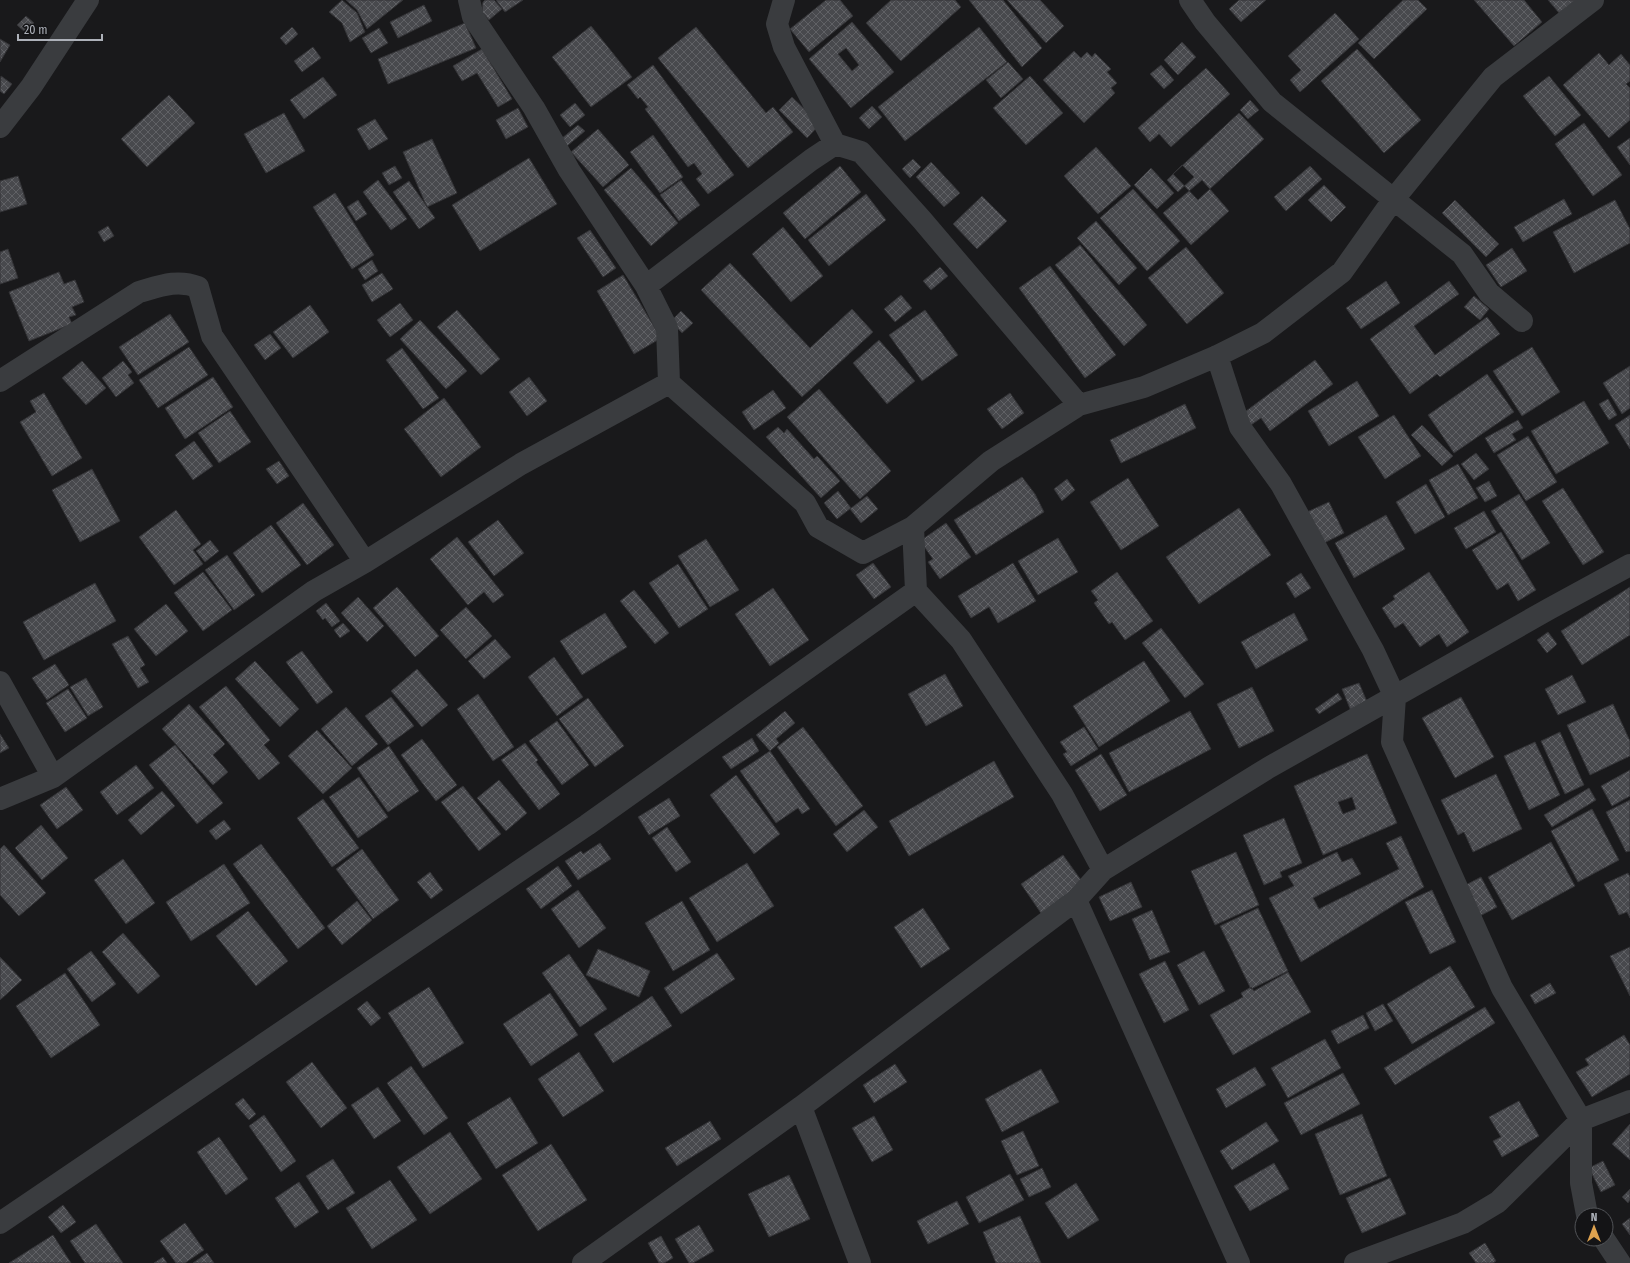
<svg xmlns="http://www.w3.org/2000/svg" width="1630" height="1263" viewBox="0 0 1630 1263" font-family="'Fira Sans Condensed',sans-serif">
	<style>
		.building { fill: url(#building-cross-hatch); stroke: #333336; fill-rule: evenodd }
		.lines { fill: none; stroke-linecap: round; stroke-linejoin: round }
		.minor { stroke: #3a3c3f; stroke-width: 22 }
	</style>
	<defs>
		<pattern id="building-cross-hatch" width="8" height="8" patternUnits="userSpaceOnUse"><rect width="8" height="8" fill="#48494d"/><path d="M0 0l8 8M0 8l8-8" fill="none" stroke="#606165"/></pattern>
	</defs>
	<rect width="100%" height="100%" fill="#19191b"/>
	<!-- building -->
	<path class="building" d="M342 0 357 13 365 32 350 42 342 23 329 12Z
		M346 0H403L367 29 357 10Z
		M485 0H494L502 9 489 20 482 12 483 2Z
		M496 0H523L505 12Z
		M826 0H840L853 16 809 52 790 29Z
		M891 0H955L961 7 901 61 866 23Z
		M969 0H1003L1042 48 1022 67Z
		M1007 0H1040L1064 26 1046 43Z
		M1239 0H1266L1241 22 1229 9Z
		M1403 0H1418L1427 9 1374 59 1358 43Z
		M1474 0H1524L1542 22 1514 46Z
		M1548 0H1577L1560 14Z
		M424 5 432 21 398 38 390 22Z
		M1335 13 1359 39 1300 92 1290 80 1301 70 1288 56Z
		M26 16 34 23 25 32 17 25Z
		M852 22 894 72 851 108 809 59ZM846 48 859 65 852 71 838 54Z
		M465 23 476 48 388 84 378 59Z
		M591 26 632 77 591 107 552 57Z
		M292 27 298 34 286 45 280 38Z
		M696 27 766 113 773 107 793 132 748 168 658 58Z
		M979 27 1007 62 905 141 878 107Z
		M379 28 388 43 371 53 362 38Z
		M0 39 10 45 0 62Z
		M1182 42 1196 57 1178 75 1164 60Z
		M313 47 321 58 302 72 294 61Z
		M482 49 512 99 498 107 477 73 462 81 453 66Z
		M1357 49 1421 120 1384 153 1321 81Z
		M1074 51 1081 58 1087 52 1092 57 1095 53 1111 69 1107 72 1117 83 1111 88 1115 93 1084 123 1043 80Z
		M1599 53 1609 65 1621 54 1630 65V81L1626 84 1630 88V120L1609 138 1563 85Z
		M1008 62 1023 79 1001 98 986 80Z
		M653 65 734 175 708 194 696 179 702 174 694 163 688 167 645 109 648 107 640 97 638 99 627 85Z
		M1161 65 1174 80 1164 89 1150 74Z
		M1206 68 1230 94 1171 147 1159 134 1150 142 1138 128Z
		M1 76 12 84 4 94 0 91Z
		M1030 76 1063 113 1026 145 993 108Z
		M1549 76 1581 115 1555 136 1523 96Z
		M323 77 337 95 304 119 290 100Z
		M169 95 195 123 147 167 121 139Z
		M792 97 820 124 807 138 779 110Z
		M1250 100 1259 110 1248 119 1240 110Z
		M575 103 585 115 570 127 560 115Z
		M872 106 882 117 869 129 859 118Z
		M518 108 528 127 506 139 496 120Z
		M284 113 305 151 266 173 244 134Z
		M1239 113 1264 139 1198 200 1173 174Z
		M375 119 388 139 369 150 357 129Z
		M1584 123 1622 175 1593 196 1555 144Z
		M578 125 585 131 567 146 561 139Z
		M598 129 629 165 603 187 571 152Z
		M653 135 683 177 660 193 630 152Z
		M1630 138V165L1617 147Z
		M432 139 457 193 427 207 403 152Z
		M1096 147 1131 186 1098 214 1064 176Z
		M529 158 557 204 480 251 452 205Z
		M913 159 921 167 910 178 902 169Z
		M931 162 960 193 944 207 916 177Z
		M1182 165 1194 177 1178 192 1167 180Z
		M395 166 402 178 389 185 382 173Z
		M840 166 861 192 805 239 783 213Z
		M1310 166 1322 179 1286 211 1274 197Z
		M631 168 678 223 651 246 604 190Z
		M1151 168 1174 193 1157 209 1134 185Z
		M18 176 27 204 0 212V181Z
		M378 180 407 219 391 230 363 192Z
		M681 180 700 205 679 221 660 195Z
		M1202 180 1229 211 1191 245 1163 213Z
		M409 181 435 218 419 229 393 192Z
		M1324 185 1346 207 1331 222 1308 200Z
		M1133 189 1180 241 1147 271 1100 218Z
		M335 193 374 255 352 269 313 207Z
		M866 194 886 220 829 266 808 240Z
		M982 196 1007 221 977 249 953 224Z
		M1564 199 1572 214 1523 242 1514 227Z
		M358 200 367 214 356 221 347 207Z
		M1455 200 1499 244 1486 257 1442 213Z
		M1615 200 1630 229V243L1574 273 1553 232Z
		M1096 221 1137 268 1119 285 1077 238Z
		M108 226 114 236 104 242 98 232Z
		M783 227 823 276 791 302 752 254Z
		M590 230 616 268 603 277 577 238Z
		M1080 245 1147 325 1124 346 1055 265Z
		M1186 247 1224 293 1187 324 1148 278Z
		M1512 248 1527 271 1501 287 1486 265Z
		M8 249 18 278 0 284V252Z
		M372 260 378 271 365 280 358 269Z
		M730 263 810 348 852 309 873 332 802 397 701 290Z
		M1050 266 1116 355 1085 378 1019 288Z
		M940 267 948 276 931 290 923 281Z
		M59 272 64 284 75 280 84 302 72 307 76 315 69 317 72 324 29 341 9 292Z
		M382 273 393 289 372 302 362 285Z
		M623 275 661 338 634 354 597 291Z
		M1386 281 1400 303 1361 329 1346 308Z
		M1449 281 1459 294 1414 326 1435 355 1487 317 1500 334 1440 377 1437 374 1410 394 1370 339Z
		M901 295 912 308 895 322 884 309Z
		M1474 296 1489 309 1480 320 1464 307Z
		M400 303 413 320 390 337 377 320Z
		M310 305 329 332 293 358 273 332Z
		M457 310 500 359 481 375 437 327Z
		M925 310 958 355 922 381 889 335Z
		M681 311 693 323 682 333 671 321Z
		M170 314 189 342 138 375 119 347Z
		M420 320 467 371 446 389 400 339Z
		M270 334 281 348 265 360 254 345Z
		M879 340 915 381 887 404 853 363Z
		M189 347 208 375 158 408 139 380Z
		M1532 347 1560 392 1522 416 1493 371Z
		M402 348 439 398 423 409 386 360Z
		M1315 360 1333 384 1270 431 1261 418 1251 425 1242 414Z
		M82 361 106 388 86 405 62 378Z
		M123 361 132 372 128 375 134 383 116 397 102 378Z
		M1630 366V408L1622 414 1603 383Z
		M1487 374 1514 412 1454 453 1428 415Z
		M213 377 233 407 185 439 165 408Z
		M529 377 547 401 527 416 509 392Z
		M1357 381 1379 416 1329 446 1308 411Z
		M819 389 891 471 860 499 787 417Z
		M773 390 786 408 754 430 742 412Z
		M44 393 82 458 52 476 20 422 36 412 30 401Z
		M1010 393 1024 413 1002 429 987 409Z
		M444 398 481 447 441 477 404 429Z
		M1608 399 1617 415 1609 420 1599 404Z
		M1584 401 1609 443 1556 474 1531 431Z
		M1185 404 1196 428 1121 463 1110 440Z
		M230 411 251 442 219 463 198 433Z
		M1394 415 1421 456 1385 479 1358 437Z
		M1630 415V449L1615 425Z
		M1518 420 1523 428 1512 434 1516 440 1494 453 1485 438Z
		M1422 425 1453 456 1442 466 1411 435Z
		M778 427 784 433 787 429 814 459 817 456 840 481 821 498 766 437Z
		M1528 436 1557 482 1526 501 1497 455Z
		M194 441 213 466 193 480 175 455Z
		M1476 453 1489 469 1474 480 1461 464Z
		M279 461 289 476 277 484 266 469Z
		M1458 464 1478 498 1448 515 1429 480Z
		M92 469 120 521 80 542 52 490Z
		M1022 477 1035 494 1044 512 976 555 954 520Z
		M1128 478 1159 526 1121 550 1090 502Z
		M1067 479 1075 490 1062 501 1054 489Z
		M1489 481 1497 496 1485 502 1476 488Z
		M1426 484 1445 517 1415 534 1396 502Z
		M1563 488 1604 552 1583 565 1542 501Z
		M838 491 851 508 837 519 824 503Z
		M1519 494 1550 543 1522 560 1491 511Z
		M867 496 878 509 861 523 850 509Z
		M1329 502 1344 533 1322 544 1307 512Z
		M303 503 334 545 307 565 276 523Z
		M1239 508 1271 555 1199 604 1166 557Z
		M176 510 201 544 193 550 203 564 174 585 139 537Z
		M1484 511 1496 532 1466 549 1454 528Z
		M1386 515 1405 549 1354 578 1335 543Z
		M498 520 524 553 494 576 468 542Z
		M946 523 971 557 940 579 928 562 933 559 920 541Z
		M271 525 301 565 262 593 233 553Z
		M1501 532 1536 590 1518 601 1508 583 1497 590 1472 550Z
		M457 537 504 595 493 603 484 592 468 605 430 559Z
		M1058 538 1078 572 1038 595 1018 561Z
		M706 539 739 590 710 607 678 556Z
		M210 540 219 551 205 562 196 551Z
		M227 555 255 595 234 610 205 570Z
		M873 563 891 587 874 599 856 575Z
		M1013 563 1036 601 998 623 989 607 971 618 958 596Z
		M678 564 708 609 679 628 649 583Z
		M203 572 232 610 203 631 174 593Z
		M1117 572 1153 621 1125 640 1112 622 1109 624 1094 603 1098 600 1091 591Z
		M1429 572 1469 632 1447 647 1439 634 1420 647 1403 623 1395 628 1382 608 1395 599 1393 596Z
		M1301 573 1311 588 1295 598 1286 583Z
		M95 583 116 621 44 660 23 622Z
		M397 587 439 636 415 657 373 608Z
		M1630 587V635L1582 665 1561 631Z
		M773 588 809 640 770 666 735 614Z
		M634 590 669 633 655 644 620 601Z
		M358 597 384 626 367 642 341 613Z
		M326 603 340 621 332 627 325 618 323 620 316 611Z
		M166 604 188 631 156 656 134 629Z
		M466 607 492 636 466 659 440 630Z
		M605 613 627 647 582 675 560 641Z
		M1294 613 1308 640 1256 669 1241 642Z
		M343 623 350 631 340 638 334 630Z
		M1161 628 1204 684 1185 698 1142 643Z
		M1548 632 1557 644 1547 653 1537 640Z
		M128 636 145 665 140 668 149 682 138 688 112 644Z
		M495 639 511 657 484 679 468 661Z
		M302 651 333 692 317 704 286 662Z
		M554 657 583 697 557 716 528 677Z
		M255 661 299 709 280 727 235 679Z
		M1144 661 1170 701 1099 747 1073 706Z
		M55 664 69 685 47 700 32 678Z
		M417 669 448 705 422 727 391 691Z
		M945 674 963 706 926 726 908 694Z
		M1572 675 1586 702 1558 715 1545 689Z
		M86 678 103 707 88 716 70 687Z
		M1359 683 1368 704 1351 711 1342 689Z
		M226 686 270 740 264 745 280 763 259 780 199 707Z
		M1252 687 1274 731 1239 748 1217 704Z
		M68 689 87 718 65 732 46 703Z
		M1338 693 1342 699 1319 714 1315 709Z
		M478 694 514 747 493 761 457 709Z
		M391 697 414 726 388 745 365 716Z
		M1461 697 1494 757 1455 778 1422 718Z
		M588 698 624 746 595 767 559 719Z
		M189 704 225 744 213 755 228 772 213 785 162 729Z
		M1613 704 1630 741V756L1590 775 1567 725Z
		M346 707 378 744 352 766 321 729Z
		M785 711 795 723 776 739 779 743 770 751 756 735Z
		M1190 711 1211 749 1129 792 1109 753Z
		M557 721 589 765 562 785 529 741Z
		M803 727 863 806 836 826 777 747Z
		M1084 727 1098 749 1071 766 1063 754 1067 752 1060 742Z
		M317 730 352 768 323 794 288 756Z
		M1560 732 1584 785 1565 794 1541 741Z
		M0 734 9 748 0 753Z
		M752 738 759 751 731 769 722 757Z
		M422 739 457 785 436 801 401 755Z
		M1535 742 1560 795 1529 810 1504 756Z
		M525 743 538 760 536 762 560 794 539 810 501 760Z
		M175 745 223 803 197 824 149 765Z
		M389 746 419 791 388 812 357 768Z
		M770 751 810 809 802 814 798 808 776 823 740 771Z
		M1101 754 1127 795 1100 811 1075 770Z
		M1367 754 1397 823 1323 855 1294 786ZM1352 797 1356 809 1343 814 1338 802Z
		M994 761 1014 797 909 856 889 821Z
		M136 765 154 788 117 815 100 792Z
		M1630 770V796L1612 806 1601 786Z
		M1496 774 1522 829 1473 852 1464 832 1458 835 1441 800Z
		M736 775 780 834 754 854 710 795Z
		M359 777 388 817 358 838 329 797Z
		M499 780 527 813 506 831 477 798Z
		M463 786 501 834 479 851 441 802Z
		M66 787 83 810 57 829 40 805Z
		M1589 788 1596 800 1552 827 1544 815Z
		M162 791 175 806 141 835 128 820Z
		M669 798 680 816 649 835 638 817Z
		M323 799 359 848 332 867 297 818Z
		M1630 800V851L1626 852 1606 812Z
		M1592 809 1619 860 1578 882 1551 831Z
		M864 810 878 827 847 852 833 834Z
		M1284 818 1302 863 1280 872 1282 877 1264 885 1243 835Z
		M224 820 231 829 216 840 209 831Z
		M41 825 68 858 42 880 15 848Z
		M667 827 691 862 676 872 652 838Z
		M1401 836 1424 887 1301 962 1269 898 1294 886 1288 876 1337 852 1342 862 1352 858 1361 874 1313 898 1319 909 1399 869 1386 843Z
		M1551 842 1575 886 1512 920 1488 877Z
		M600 843 611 859 578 880 565 861 581 851 583 854Z
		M261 844 325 928 298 949 233 864Z
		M4 845 46 893 19 916 0 895V849Z
		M362 849 399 900 373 919 336 869Z
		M1236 852 1259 905 1215 925 1191 871Z
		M1063 855 1086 887 1043 916 1021 884Z
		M123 859 155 903 126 924 94 880Z
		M747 863 774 906 717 942 689 898Z
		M224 864 250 903 191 941 166 902Z
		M558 866 572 886 541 909 526 889Z
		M430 872 443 890 431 899 417 882Z
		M1628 873 1630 877V918L1627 912 1619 915 1604 884Z
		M1481 877 1497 907 1476 918 1460 888Z
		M1131 882 1142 907 1110 921 1099 897Z
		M578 890 606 928 579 948 551 909Z
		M1432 890 1456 942 1430 954 1405 902Z
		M357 901 372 920 342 945 327 926Z
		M682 901 710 950 673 971 645 923Z
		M923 908 950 949 921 968 894 927Z
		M1258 908 1288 971 1251 989 1220 926Z
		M1152 910 1170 952 1150 960 1132 919Z
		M248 911 288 961 256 986 216 936Z
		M123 933 160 976 138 994 102 952Z
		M1630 947V996L1610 956Z
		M598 949 650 971 639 997 586 975Z
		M91 951 116 984 92 1002 67 969Z
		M1204 951 1225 991 1199 1005 1177 965Z
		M717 953 735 979 681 1014 664 988Z
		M569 954 607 1009 580 1027 542 973Z
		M0 957 22 980 0 1000Z
		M1165 961 1189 1010 1164 1023 1139 974Z
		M1450 966 1475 1007 1412 1044 1387 1004Z
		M1288 972 1311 1012 1233 1055 1210 1015 1243 997 1241 993 1251 987 1254 991Z
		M65 973 100 1025 51 1058 16 1006Z
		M1550 983 1556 993 1535 1004 1530 995Z
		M429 987 464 1043 423 1068 388 1013Z
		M550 993 578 1035 531 1066 503 1024Z
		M652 996 672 1026 613 1063 594 1034Z
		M367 1001 381 1018 371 1026 357 1009Z
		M1383 1004 1393 1021 1375 1031 1366 1013Z
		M1485 1007 1495 1023 1395 1085 1384 1068Z
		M1363 1015 1369 1028 1338 1044 1331 1031Z
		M1624 1035 1630 1045V1074L1592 1097 1576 1072 1589 1065 1585 1059Z
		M1325 1039 1341 1068 1288 1098 1271 1068Z
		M579 1052 604 1091 563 1117 538 1079Z
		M312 1062 347 1108 321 1128 286 1082Z
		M895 1064 907 1082 874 1103 863 1085Z
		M411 1066 448 1118 424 1135 387 1083Z
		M1255 1067 1266 1085 1226 1108 1216 1089Z
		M1041 1069 1059 1102 1002 1132 985 1099Z
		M1343 1073 1360 1104 1301 1135 1284 1103Z
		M378 1087 401 1121 374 1139 351 1105Z
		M510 1097 538 1143 496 1169 467 1123Z
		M243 1098 256 1114 249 1120 235 1104Z
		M1519 1101 1539 1136 1502 1157 1493 1141 1501 1137 1489 1117Z
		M1362 1114 1387 1176 1340 1195 1315 1134Z
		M264 1115 296 1161 281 1172 249 1126Z
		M874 1116 893 1150 872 1162 852 1128Z
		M710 1121 721 1139 677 1166 665 1148Z
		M1266 1122 1279 1141 1232 1170 1220 1151Z
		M1630 1124V1160L1612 1144Z
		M1023 1131 1039 1166 1017 1175 1001 1141Z
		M450 1132 482 1179 430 1214 397 1167Z
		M219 1137 248 1179 226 1195 197 1152Z
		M551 1144 587 1200 538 1231 502 1175Z
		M333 1159 355 1193 328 1210 306 1176Z
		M1603 1161 1615 1185 1601 1192 1589 1168Z
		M1274 1163 1289 1189 1250 1211 1234 1186Z
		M1042 1168 1051 1187 1029 1197 1020 1179Z
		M1010 1174 1024 1200 979 1223 966 1197Z
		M789 1175 810 1219 769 1237 748 1194Z
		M1390 1178 1406 1214 1362 1233 1346 1198Z
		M390 1180 417 1220 372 1249 346 1208Z
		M299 1182 319 1212 295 1228 275 1198Z
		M1076 1183 1099 1220 1068 1239 1045 1203Z
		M1630 1189V1200L1628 1203 1622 1197Z
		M957 1201 969 1224 928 1244 917 1221Z
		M63 1205 76 1222 61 1233 48 1217Z
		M1020 1216 1041 1263H996L983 1232Z
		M1630 1218V1235L1622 1224Z
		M185 1223 204 1250 185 1263H176L160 1241Z
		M96 1224 123 1263H85L70 1241Z
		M699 1225 714 1251 693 1263H689L675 1239Z
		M53 1235 71 1263H9Z
		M661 1236 673 1258 664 1263H659L648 1243Z
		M1485 1243 1496 1261 1493 1263H1476L1469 1253Z
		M207 1253 214 1263H193Z
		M163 1257 167 1263H154Z"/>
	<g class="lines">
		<!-- minor -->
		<path class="minor" d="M469 0 473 17 534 108 569 170 646 286 667 328 669 383 805 503 818 527 863 553 913 527
			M784 0 777 24 784 47 835 144
			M1190 0 1205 22 1272 102 1462 254 1489 293 1522 321
			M0 127 31 87 88 0
			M646 286 811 160 835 144 861 152 922 220 1079 405
			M1217 356 1240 427 1281 484 1373 650 1395 697 1392 742 1502 988 1581 1120V1183L1587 1215
			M0 381 139 292C160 286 177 279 198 287L212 336 365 562
			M916 591 961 640 1062 794 1103 870
			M0 682 53 777
			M0 799 53 777 314 591 365 562 521 464 669 383
			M1076 900 1239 1263
			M801 1107 860 1263
			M0 1223 587 825 916 591 913 527 991 461 1079 405 1144 387 1217 356 1263 333 1342 272 1393 200 1493 77 1593 0
			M1604 1239 1620 1263
			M583 1263 801 1107 1076 900 1103 870 1268 768 1549 609 1630 565
			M1355 1263 1463 1223 1498 1202 1581 1120 1630 1101"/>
	</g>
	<!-- north arrow -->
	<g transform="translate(1594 1227)"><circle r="19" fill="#141416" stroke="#515357"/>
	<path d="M0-3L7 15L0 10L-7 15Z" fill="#dda24f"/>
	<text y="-6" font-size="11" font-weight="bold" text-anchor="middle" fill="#adb1b9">N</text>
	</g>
	<!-- scale -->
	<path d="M18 34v6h84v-6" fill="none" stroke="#adb1b9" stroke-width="2"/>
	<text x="24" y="34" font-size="12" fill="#adb1b9" stroke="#141416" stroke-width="3" paint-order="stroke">20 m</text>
</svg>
